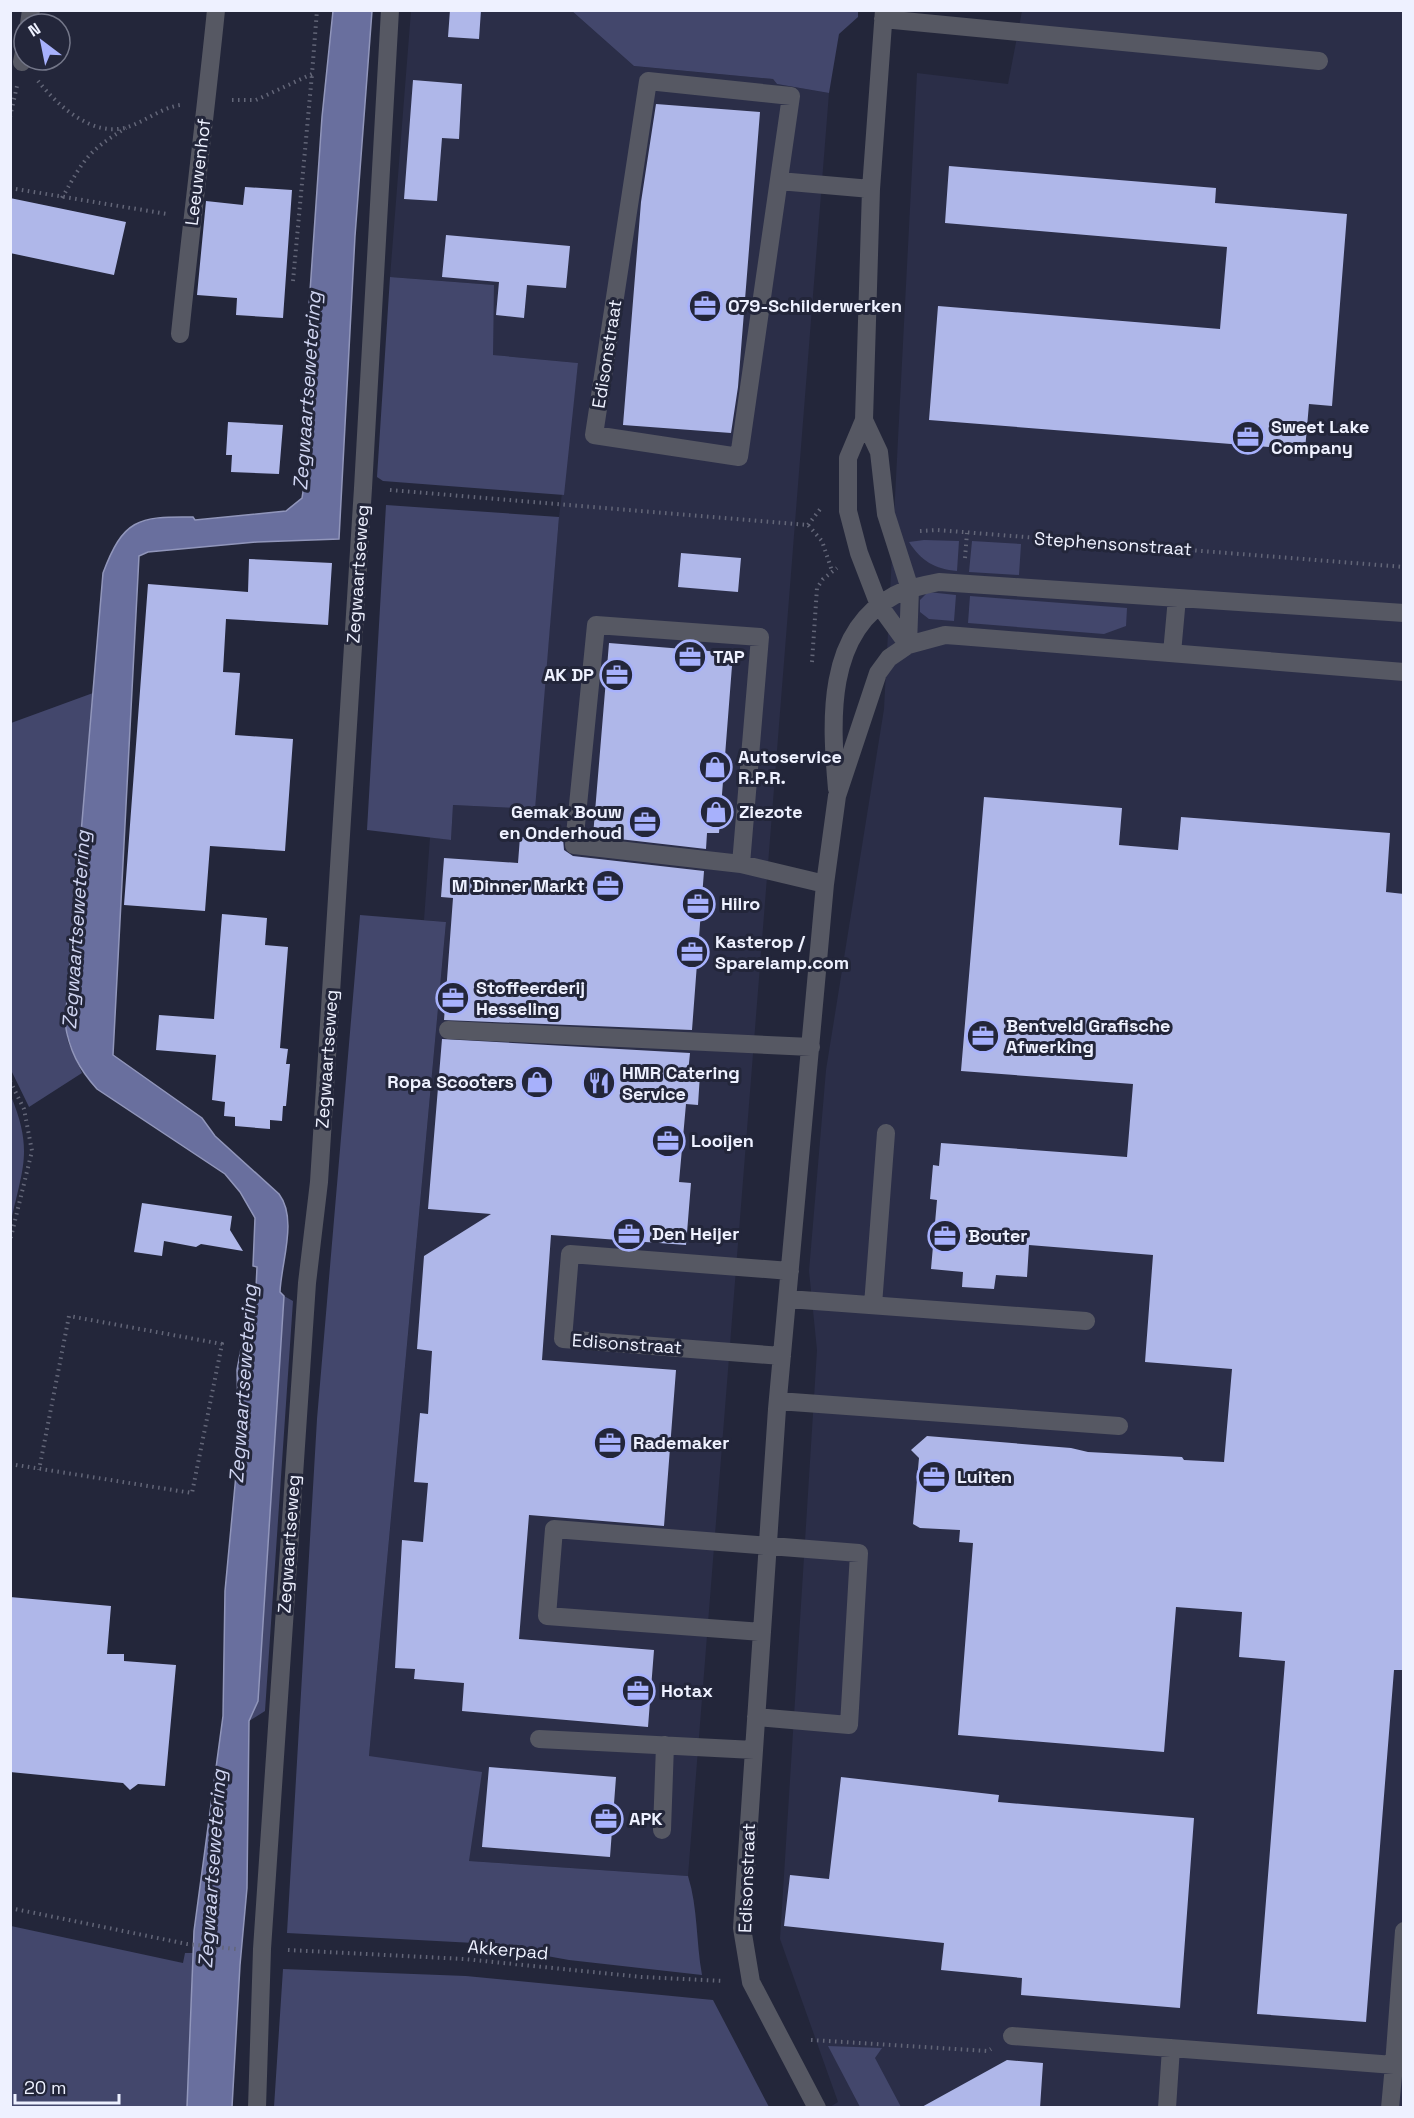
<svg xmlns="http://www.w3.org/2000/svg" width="1414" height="2118" viewBox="0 0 1414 2118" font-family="'Space Grotesk',sans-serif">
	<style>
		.built { fill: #2b2e48 }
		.green { fill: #43476c }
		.water { fill: #696f9e; stroke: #9196bb; stroke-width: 1.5 }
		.building { fill: #afb7e9 }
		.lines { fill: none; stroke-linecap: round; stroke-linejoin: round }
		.path { stroke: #636678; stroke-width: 4; stroke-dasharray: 1.5 4.5; stroke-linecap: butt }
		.minor { stroke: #565863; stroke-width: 18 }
		.labels { text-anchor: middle; stroke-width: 6; stroke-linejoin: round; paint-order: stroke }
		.street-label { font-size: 18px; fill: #eef1ff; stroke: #23263a }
		.poi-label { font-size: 18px; font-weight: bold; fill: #eef1ff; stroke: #23263a; text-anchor: start }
		.water-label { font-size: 20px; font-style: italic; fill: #d0d5f2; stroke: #23263a }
	</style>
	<rect width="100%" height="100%" fill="#23263a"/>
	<!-- built -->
	<path class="built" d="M411 11H572L634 66 773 79 777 84 829 93 688 1876 469 1861 369 1756 446 922 424 920 430 837 451 840 453 805 534 809 559 517 578 363 492 355 494 285 390 277Z
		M1022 11H1403V2107H830L838 2102 780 1939 817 1350 809 1271 826 1070 884 709 917 73 1008 84Z"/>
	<!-- green -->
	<path class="green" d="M572 11H858V17L839 34 829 93 777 84 773 79 634 66Z
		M390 277 494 285 493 355 578 363 564 495 383 481 377 477Z
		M386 505 559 517 535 809 453 805 451 840 367 830Z
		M924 540 959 541 957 571C935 569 921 561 909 542Z
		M972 541 1021 544 1019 575 969 572Z
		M928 592 956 595 954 621 929 619 920 612V600Z
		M970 596 1127 608 1126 626 1104 634 968 623Z
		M93 693 65 1023 68 1042 82 1073 29 1107 11 1070V723Z
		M360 915 446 922 369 1756 482 1772 469 1861 688 1876C698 1908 696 1942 702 1975L569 1960 474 1943 287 1933 317 1419Z
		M11 1096C33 1150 23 1167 11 1221Z
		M284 1296 293 1301 265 1711 249 1721 258 1701Z
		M11 1926 183 1963 185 1953H193L187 2107H11Z
		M283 1969 466 1976 713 2000 769 2107H274Z
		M828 2046 882 2048 875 2058 901 2107H860Z"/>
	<!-- water -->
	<path class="water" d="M333 11H372L355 236 339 539 257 542 148 552 139 556 113 1055 202 1118 215 1136 279 1194C298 1219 281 1263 280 1292L284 1296 258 1701 249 1721 247 1888 240 1965 232 2107H187L194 1931 223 1716 225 1591 239 1443 237 1370 252 1291 256 1288 257 1267 253 1266 255 1218 240 1192 225 1174 97 1089C79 1069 69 1050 65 1023L103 573C123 520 137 516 193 517L195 520 286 511 302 498 313 428 315 367 309 306 322 117Z"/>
	<!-- building -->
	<path class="building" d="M450 10H481L479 39 448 37Z
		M413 80 462 84 459 139 442 138 437 201 404 199Z
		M656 104 760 112 738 387 731 433 623 425 641 202Z
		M949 166 1216 188 1215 203 1347 214 1332 406 1309 404 1305 450 929 420 938 306 1220 329 1227 247 945 223Z
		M245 187 292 190 283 318 236 315 237 298 197 295 206 201 243 205Z
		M10 198 126 222 114 275 10 253Z
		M446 235 570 246 566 288 527 285 524 318 496 315 499 282 442 277Z
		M228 422 283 425 279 474 231 472 232 455H226Z
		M681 553 741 558 738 592 678 587Z
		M249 559 332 563 328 625 226 619 223 672 240 673 235 735 293 739 285 851 210 846 205 911 124 905 148 584 248 592Z
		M609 643 733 653 719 833H707L706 849 593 836Z
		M984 797 1122 808 1119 845 1178 850 1181 817 1390 833 1386 892 1404 894V1670H1394L1366 2022 1257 2014 1285 1661 1239 1657 1242 1612 1176 1607 1164 1752 958 1735 973 1543 959 1542 960 1530 920 1528 913 1524 919 1458 911 1450 927 1436 1071 1448 1088 1452 1182 1457 1184 1460 1224 1462 1232 1369 1145 1362 1153 1255 1029 1245 1027 1277 996 1275 994 1289 962 1287 963 1272 931 1269 937 1200 930 1199 933 1165 939 1166 941 1143 1127 1157 1133 1084 961 1071Z
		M520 837 563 839 564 850 573 856 704 871 692 1030 444 1020 453 898 441 897 444 858 518 863Z
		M222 914 267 918 265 945 288 947 280 1048 288 1049 286 1064H290L286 1106H283L282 1121 270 1120V1129L235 1126V1117L224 1116 225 1102 212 1100 216 1055 156 1050 159 1015 214 1019Z
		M442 1039 690 1053 688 1073 700 1074 698 1105 686 1104 679 1182 691 1183 686 1245 551 1235 542 1360 676 1370 664 1526 529 1515 519 1639 654 1650 648 1727 462 1711 464 1683 414 1679 415 1669 395 1668 402 1540 423 1542 428 1483 414 1482 420 1413 428 1414 432 1351 417 1349 424 1256 491 1214 428 1209Z
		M142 1203 232 1216 230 1230 243 1251 201 1244 196 1247 164 1241 162 1256 134 1252Z
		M10 1597 111 1606 107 1654H124V1661L176 1665 165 1786 138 1784 130 1790 123 1783 10 1772Z
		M489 1767 616 1777 610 1857 482 1847Z
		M841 1777 999 1795 998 1802 1194 1818 1180 2008 1021 1995 1022 1978 941 1970 944 1943 784 1926 790 1875 829 1879Z
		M1007 2060 1043 2063 1040 2108H920Z"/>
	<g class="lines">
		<!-- path -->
		<path class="path" d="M38 81C58 106 93 138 128 127 146 121 161 108 180 105
			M232 100H256L312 74 317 10
			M10 117 17 86
			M10 188 167 214
			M62 198C84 159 88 151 126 128
			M293 281 312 74
			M390 490 808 525 822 541 832 571
			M808 525 821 508
			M920 531 937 530 1404 567
			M965 558 967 533
			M812 662 817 588 823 579 837 568
			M10 1081 24 1109 32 1151 10 1241
			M10 1464 192 1493 222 1344 69 1316 39 1470
			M10 1908 187 1944 236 1949
			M288 1950 464 1959 642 1977 724 1981
			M811 2040 988 2051 991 2049"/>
		<!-- minor -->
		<path class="minor" d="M884 10 871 189 864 420 848 458V511L859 553 879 605 908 645 945 635 959 636 1404 672
			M883 19 1319 61
			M29 24 31 10
			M22 62 24 52
			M648 81 791 96 739 457 594 435Z
			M779 181 871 189
			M180 334C191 226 205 119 216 10
			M1172 653 1177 598
			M837 789C831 722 825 632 895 595 909 588 924 585 939 582L1404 613
			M741 864 760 637 596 625 574 845 741 864 825 884
			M448 1030 811 1047
			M788 1299 1086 1321
			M873 1305 886 1133
			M782 1356 563 1339 570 1254 790 1271
			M778 1401 1119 1426
			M756 1717 849 1725 859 1553 554 1529 547 1616 762 1632
			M539 1739 754 1750
			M662 1830 665 1745
			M1404 1931 1394 2065 1404 2066
			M1012 2036 1394 2065 1390 2108
			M257 2108 262 1949 307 1283 319 1182 363 488 390 10
			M817 2108 751 1982 742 1928 777 1409 825 884 837 796 878 673 889 658 908 645 910 589 886 514 879 452 864 420
			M1167 2108 1171 2048"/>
	</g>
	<!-- icons -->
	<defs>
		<symbol id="office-ring" viewBox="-11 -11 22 22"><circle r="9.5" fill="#23263a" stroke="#a7b1fc" stroke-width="1.5"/><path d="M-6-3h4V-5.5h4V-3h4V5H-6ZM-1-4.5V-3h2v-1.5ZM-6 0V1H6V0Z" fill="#a7b1fc"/></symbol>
		<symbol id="shop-ring" viewBox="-11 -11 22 22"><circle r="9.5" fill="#23263a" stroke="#a7b1fc" stroke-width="1.5"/><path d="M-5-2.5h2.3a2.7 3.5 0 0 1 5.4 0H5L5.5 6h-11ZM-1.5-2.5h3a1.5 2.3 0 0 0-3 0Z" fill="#a7b1fc"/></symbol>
		<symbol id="restaurant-ring" viewBox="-11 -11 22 22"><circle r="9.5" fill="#23263a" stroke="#a7b1fc" stroke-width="1.5"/><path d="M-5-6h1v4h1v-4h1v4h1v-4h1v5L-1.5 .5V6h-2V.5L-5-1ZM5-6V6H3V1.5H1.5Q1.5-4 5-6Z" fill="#a7b1fc"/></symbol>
	</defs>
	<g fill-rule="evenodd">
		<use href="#office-ring" x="686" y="287" width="38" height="38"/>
		<use href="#office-ring" x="1229" y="418" width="38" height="38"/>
		<use href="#office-ring" x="671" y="638" width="38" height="38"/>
		<use href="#office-ring" x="598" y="656" width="38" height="38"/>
		<use href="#shop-ring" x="696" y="748" width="38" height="38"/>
		<use href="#shop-ring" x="697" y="793" width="38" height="38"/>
		<use href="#office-ring" x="626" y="803" width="38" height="38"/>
		<use href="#office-ring" x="589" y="867" width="38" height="38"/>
		<use href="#office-ring" x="679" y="885" width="38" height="38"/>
		<use href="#office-ring" x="673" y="933" width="38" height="38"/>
		<use href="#office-ring" x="434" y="979" width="38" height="38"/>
		<use href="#office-ring" x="964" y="1017" width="38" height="38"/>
		<use href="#shop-ring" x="518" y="1063" width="38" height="38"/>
		<use href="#restaurant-ring" x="580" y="1064" width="38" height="38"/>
		<use href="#office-ring" x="649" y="1122" width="38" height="38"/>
		<use href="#office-ring" x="610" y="1215" width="38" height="38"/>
		<use href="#office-ring" x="926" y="1217" width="38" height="38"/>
		<use href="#office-ring" x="591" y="1424" width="38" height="38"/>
		<use href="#office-ring" x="915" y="1458" width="38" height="38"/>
		<use href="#office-ring" x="619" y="1672" width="38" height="38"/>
		<use href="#office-ring" x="587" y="1800" width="38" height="38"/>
	</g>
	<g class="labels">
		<!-- street labels -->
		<g class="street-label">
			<text transform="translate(198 172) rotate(-83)" y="6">Leeuwenhof</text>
			<text transform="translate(607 354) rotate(-81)" y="6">Edisonstraat</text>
			<text transform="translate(1113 544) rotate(4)" y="6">Stephensonstraat</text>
			<text transform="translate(358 574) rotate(-86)" y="6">Zegwaartseweg</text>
			<text transform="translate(327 1059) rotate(-86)" y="6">Zegwaartseweg</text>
			<text transform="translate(627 1344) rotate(4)" y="6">Edisonstraat</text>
			<text transform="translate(289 1544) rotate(-86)" y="6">Zegwaartseweg</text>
			<text transform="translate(747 1878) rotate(-88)" y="6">Edisonstraat</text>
			<text transform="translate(508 1950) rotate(5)" y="6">Akkerpad</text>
		</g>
		<!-- poi labels -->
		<g class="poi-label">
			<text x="728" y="312">079-Schilderwerken</text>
			<text x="1271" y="433">Sweet Lake<tspan x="1271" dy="21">Company</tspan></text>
			<text x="713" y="663">TAP</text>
			<text x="594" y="681" text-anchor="end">AK DP</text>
			<text x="738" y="763">Autoservice<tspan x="738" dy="21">R.P.R.</tspan></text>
			<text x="622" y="818" text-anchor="end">Gemak Bouw<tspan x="622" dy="21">en Onderhoud</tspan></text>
			<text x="739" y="818">Ziezote</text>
			<text x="585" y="892" text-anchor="end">M Dinner Markt</text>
			<text x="721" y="910">Hilro</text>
			<text x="715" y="948">Kasterop /<tspan x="715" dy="21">Sparelamp.com</tspan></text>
			<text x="476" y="994">Stoffeerderij<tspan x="476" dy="21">Hesseling</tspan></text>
			<text x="1006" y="1032">Bentveld Grafische<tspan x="1006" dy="21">Afwerking</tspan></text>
			<text x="622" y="1079">HMR Catering<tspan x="622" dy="21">Service</tspan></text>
			<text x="514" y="1088" text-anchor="end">Ropa Scooters</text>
			<text x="691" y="1147">Looijen</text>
			<text x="652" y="1240">Den Heijer</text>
			<text x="968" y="1242">Bouter</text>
			<text x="633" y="1449">Rademaker</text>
			<text x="957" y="1483">Luiten</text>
			<text x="661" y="1697">Hotax</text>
			<text x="629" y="1825">APK</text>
		</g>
		<!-- water labels -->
		<g class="water-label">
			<text transform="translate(307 391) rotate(-86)" y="7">Zegwaartsewetering</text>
			<text transform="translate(76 930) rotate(-86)" y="7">Zegwaartsewetering</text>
			<text transform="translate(243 1384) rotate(-86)" y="7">Zegwaartsewetering</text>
			<text transform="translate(212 1869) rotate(-86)" y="7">Zegwaartsewetering</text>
		</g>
	</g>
	<!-- border -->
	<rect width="1414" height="2118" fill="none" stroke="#eef1ff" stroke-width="24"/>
	<!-- north arrow -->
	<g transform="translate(42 42) rotate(328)"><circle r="28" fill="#23263a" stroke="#747789" stroke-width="1.5"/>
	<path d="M0-4.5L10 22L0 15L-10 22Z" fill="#a7b1fc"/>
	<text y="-9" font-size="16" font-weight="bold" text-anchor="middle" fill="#eef1ff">N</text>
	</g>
	<!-- scale -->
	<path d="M15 2094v9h104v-9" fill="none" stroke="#eef1ff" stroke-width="3"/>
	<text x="24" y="2094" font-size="18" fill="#eef1ff" stroke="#23263a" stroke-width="4.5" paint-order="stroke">20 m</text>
</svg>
